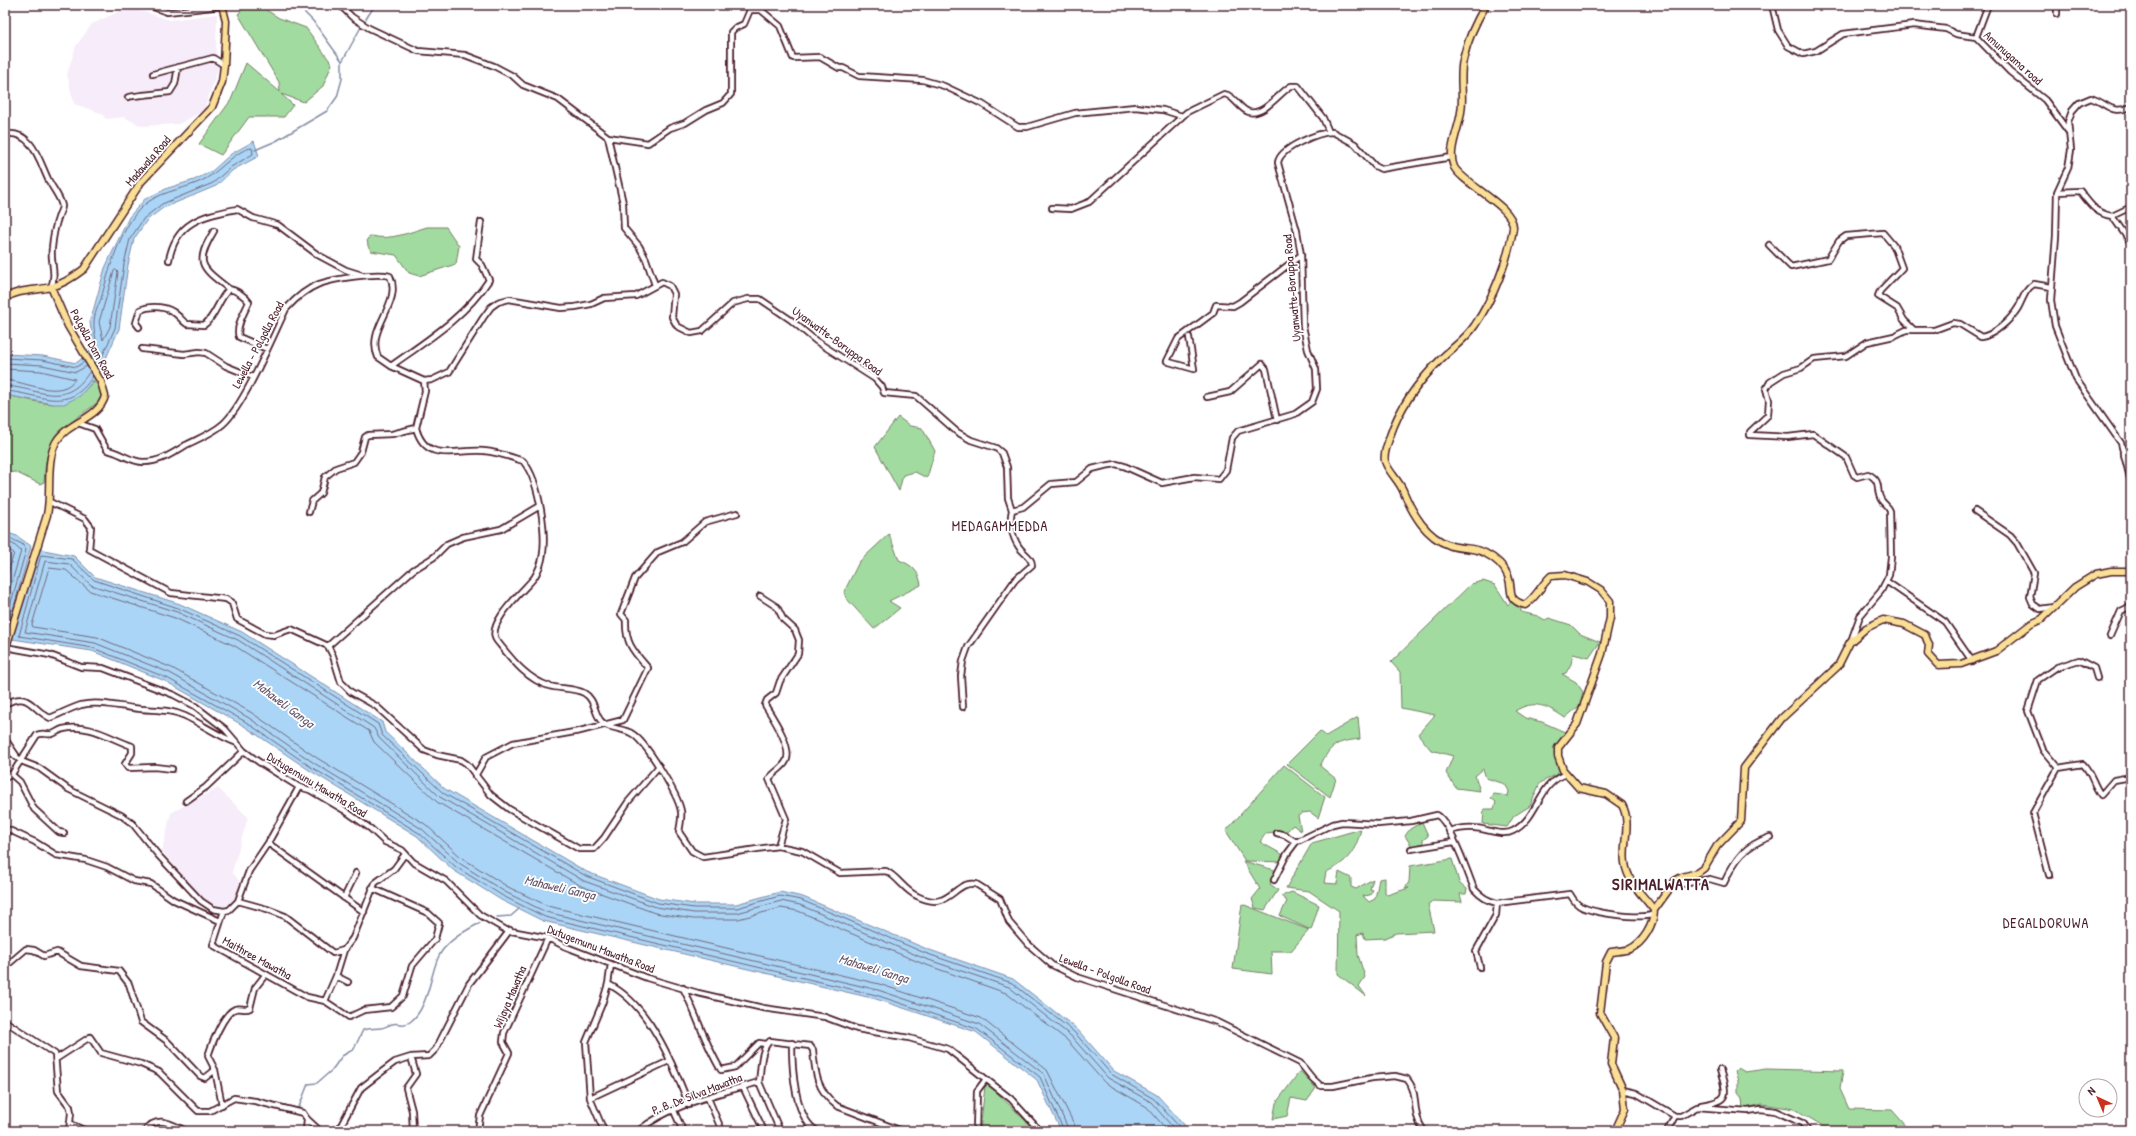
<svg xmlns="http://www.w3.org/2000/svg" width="2136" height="1136" viewBox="0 0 2136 1136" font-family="'Patrick Hand',sans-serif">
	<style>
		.built { fill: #f7ecf9 }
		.green { fill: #a2dba0; stroke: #767d66 }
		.water { fill: #abd5f6; stroke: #848ca5 }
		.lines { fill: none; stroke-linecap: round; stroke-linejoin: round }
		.shore { stroke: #71687c; stroke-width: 1 }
		.stream { stroke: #848ca5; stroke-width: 1.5 }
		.minor-casing { stroke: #4a1f2b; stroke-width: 8 }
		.major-casing { stroke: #4a1f2b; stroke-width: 9 }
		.minor { stroke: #fff; stroke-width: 4.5 }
		.major { stroke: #fadf96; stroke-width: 6 }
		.labels { text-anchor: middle; stroke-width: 3.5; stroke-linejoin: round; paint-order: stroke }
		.street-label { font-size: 12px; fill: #4a1f2b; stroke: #fff }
		.water-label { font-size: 13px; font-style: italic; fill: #675668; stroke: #fff }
		.quarter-label { font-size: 14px; letter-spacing: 1px; fill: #4a1f2b; stroke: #fff }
		.district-label { font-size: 16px; font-weight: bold; letter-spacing: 1px; fill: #4a1f2b; stroke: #fff }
	</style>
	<rect width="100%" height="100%" fill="#fff"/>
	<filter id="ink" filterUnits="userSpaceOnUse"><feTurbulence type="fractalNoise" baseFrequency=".025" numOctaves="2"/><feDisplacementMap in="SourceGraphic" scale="8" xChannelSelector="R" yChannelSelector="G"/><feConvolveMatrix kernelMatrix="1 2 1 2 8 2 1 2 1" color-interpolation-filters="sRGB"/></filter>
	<g filter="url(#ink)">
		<!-- built -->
		<path class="built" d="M129 7 170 20 217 14 216 52 219 66 204 110 179 124 142 126 124 117 106 119 101 113 74 104 67 74 76 46 92 24Z
			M218 788 248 817 232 872 240 882 235 901 220 908 200 896 162 851 171 813Z"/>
		<!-- green -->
		<path class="green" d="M247 5 263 8 279 18 306 28 332 64 323 86 304 102 281 94 293 105 284 117H249L221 155 199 144 231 100 246 63 280 92 279 82 238 14Z
			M427 227H446L459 246 456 264 419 276 409 273 396 255 371 251 368 246 367 239 372 236C390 241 410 232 427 227Z
			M94 381 101 390V400C83 414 56 429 49 451 45 460 45 472 44 482L40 484 15 472 5 473V395C47 402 61 416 94 381Z
			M898 417 910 426 922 428 935 451 927 478 915 472 903 475 899 491 875 447Z
			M889 534 899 560C912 565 919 571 921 585L889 601 900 608 874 629 846 598 844 592 859 562Z
			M1483 581 1495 585 1508 605 1514 599 1521 602V612L1538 616 1545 620 1549 618 1571 625 1580 634 1600 642 1589 658 1573 654 1571 664 1566 673 1562 674 1576 682 1583 692 1579 706 1565 718C1548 706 1534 699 1515 711L1525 718 1542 722 1567 733 1554 748 1561 772 1540 783 1530 806 1514 816 1507 827 1483 824 1484 809H1494L1496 802 1491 798 1494 794 1508 796 1509 791 1505 784 1486 778 1483 769 1475 776 1480 791 1456 788 1446 773 1453 756 1431 750 1418 734 1435 715 1401 708 1400 672 1391 662 1471 584Z
			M1358 717 1360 739C1336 742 1331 744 1320 766L1336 779 1330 797 1287 764 1320 731 1326 736Z
			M1284 765 1325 797 1318 818 1310 812 1302 813 1298 816 1301 831 1293 825 1287 831 1266 833 1260 842 1287 857 1285 862 1245 861 1226 831Z
			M1422 822 1428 836 1423 840V845L1413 848 1405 836 1410 829Z
			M1361 829C1356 851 1347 863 1326 872L1324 883 1337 884 1339 872 1351 878V887L1356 889 1373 879 1370 889 1373 890 1370 895 1363 896 1369 902 1375 899 1379 879 1385 878V892L1387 895 1409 888H1405L1409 882 1410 866 1452 859 1459 882 1467 889 1466 894H1460L1462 902 1433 901 1428 904 1434 931 1396 933 1385 938 1365 939 1363 933 1357 935 1358 955 1365 977 1359 986 1366 996 1338 974 1339 911 1309 891 1286 888 1312 843Z
			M1243 861 1278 871 1270 884 1278 890 1265 910 1255 908 1252 899 1260 889Z
			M1292 892 1319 905 1311 930 1280 916 1287 901 1281 896Z
			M1242 904 1309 930 1291 951H1271L1272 974 1233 969Z
			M1738 1068 1745 1072 1766 1069 1843 1071 1840 1089 1849 1109 1892 1110 1907 1127 1901 1131H1831L1795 1109 1762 1104 1743 1109 1742 1098 1738 1093V1081L1735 1071Z
			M1300 1071 1316 1088 1307 1101 1291 1098 1287 1116 1273 1119 1276 1103Z
			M989 1085 1033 1128 1034 1131H980L985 1086Z"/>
		<!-- water -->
		<path class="water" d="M254 141 259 156 233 170 216 186 163 208 147 220 134 239 128 265 119 329 99 374 80 396 64 404H53L5 395V354L43 356 76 363 89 353 93 346 90 322 105 268 129 217 145 199 168 188 194 180 212 171 231 154Z
			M5 532 17 536 31 546 5 637Z
			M39 549 74 556 95 577 180 604 242 632 382 722 385 732 445 789 587 872 659 899 695 904H736L780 892 803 897 927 949 1013 979 1077 1029 1114 1071 1157 1095 1190 1131H1061L1037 1080 976 1032 876 999 543 921 501 900 453 870 417 836 309 770 244 726 165 681 92 651 12 639Z"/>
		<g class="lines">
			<!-- shore -->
			<path class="shore" d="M116 270 118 272 110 327 103 340 99 322 114 271Z
				M91 357C101 346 93 335 94 322 94 315 98 306 101 299 109 270 122 220 148 202 165 190 187 189 205 179 219 172 237 149 252 148L253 154 231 167 213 183 162 204 144 218 130 239 124 264 115 328 97 368
				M5 358 42 360 76 367 84 362
				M5 363 42 365 76 372 87 366
				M5 369 41 371 75 379C61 401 25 381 5 380
				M5 386C40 388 65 411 90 371
				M5 391C40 393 68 416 93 376
				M5 536 22 544 26 550 5 624
				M5 541 13 544 21 551 5 605
				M5 548 14 553 5 583
				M1064 1131 1040 1077 977 1029 876 995 545 917 503 896 456 867 419 833 311 767 246 722 167 678 93 648 19 636 41 555 72 559 94 580 178 608 240 636 378 724 382 735 443 793 586 876 658 903 694 908H737L780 896 801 900 925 953 1012 983 1074 1032 1111 1074 1154 1099 1183 1131
				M1069 1131 1044 1074 979 1024 878 990 546 912 505 892 459 863 422 829 314 763 249 718 170 673 95 643 25 632 45 561 69 564 91 585 177 612 238 640 374 728 379 738 440 797 584 881 656 907 694 913H737L781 901 800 905 923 958 1009 987 1071 1036 1108 1078 1151 1102 1176 1131
				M1075 1131 1074 1124 1047 1070 981 1018 879 984 548 906 508 887 462 858 425 824 317 758 252 713 172 668 97 637 33 627 32 625 49 568 66 570 90 591 175 618 235 646 369 731 374 742 437 802 581 886 655 913 693 919H738L781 908 798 911 921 963 1006 993 1067 1040 1104 1082 1147 1107 1168 1131"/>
			<!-- stream -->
			<path class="stream" d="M366 19 375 5
				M343 60 361 27
				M255 150 276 141 327 111 337 97 342 79V61L313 21 297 5
				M497 917 511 916 519 909
				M238 1096 256 1098 296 1108 299 1107 308 1084 317 1083 332 1070 342 1056 354 1049 363 1030C369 1028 375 1029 381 1028 385 1028 388 1025 392 1024 399 1022 403 1027 410 1022 428 1009 430 976 438 958 444 943 466 930 480 923"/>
			<defs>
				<path id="minor" d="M148 5 167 12 222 6
					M340 5 352 17 369 28 418 51 465 55 494 66 513 76 523 85 558 99 608 137 623 203 624 228 639 246 646 259 655 285
					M747 5 750 10H761L780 26 793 58 820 57 839 68H843L859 76 923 80 944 86 982 104 1018 127H1027L1075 113 1135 107 1163 110 1182 116
					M1772 5 1778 30 1788 46 1803 54 1816 51 1843 34 1914 25 1946 29 1956 34 1976 37 2010 72 2045 100 2068 131
					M2057 14V5
					M1976 37 1988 5
					M153 74 213 58 224 65
					M128 97C129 96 163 93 170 92L175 84 178 67
					M2131 107C2110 115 2109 104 2091 98L2079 103 2072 111 2068 122 2071 150 2068 168 2057 192 2056 236 2051 300 2055 326 2076 379 2121 443 2131 482
					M5 134C32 130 39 160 48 179 52 188 60 196 62 206 62 209 60 212 59 215 55 226 53 236 52 248 50 262 57 273 51 287
					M608 137 648 143 670 128 685 123 706 110 723 103 731 94V32L735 28 744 24 750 10
					M2057 192 2080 191C2089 203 2096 214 2112 216L2131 243
					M1052 208 1071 209 1089 202 1187 112 1224 94C1234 95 1239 109 1249 112 1264 116 1280 92 1291 86H1298L1323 118 1329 132
					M2112 216 2131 207
					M214 231C194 264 201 267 229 289
					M1769 245 1791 267 1828 259 1839 241 1846 236 1883 233 1894 246 1902 268 1880 291 1878 296 1897 308 1904 320 1913 329
					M169 260C176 221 203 216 237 209L253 218 278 225 318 255 346 270 362 275
					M139 327 136 323 140 310C151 305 168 306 177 315 181 318 182 321 187 324L204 325C216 316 218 300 229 289 236 290 245 296 249 302 245 311 235 327 239 337L267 349
					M1189 337 1194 369 1169 362 1167 361 1178 339 1213 313 1216 305 1233 306 1240 302 1301 255
					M142 349 184 354 199 352 206 353 226 366 253 377
					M391 366C426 341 465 317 489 280L482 265 476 259 481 222
					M424 381 425 391 416 428C426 465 458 448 484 451 497 452 511 457 523 461 540 481 549 541 540 566 538 570 536 576 533 579 524 590 484 625 497 641 511 658 526 679 549 686 560 689 574 688 584 693 595 699 594 713 601 721 607 729 623 728 631 733 646 741 678 795 681 811 682 818 680 826 679 832L692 851 703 857 778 846 802 851 840 873 886 871C898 877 904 890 917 896 951 913 953 880 976 884L1000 899 1009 922 1028 944 1052 965 1077 977 1217 1022 1300 1063 1313 1079 1321 1086H1333L1372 1078 1395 1076 1407 1079C1420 1094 1410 1112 1424 1131
					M424 381 432 380 449 372 483 318 491 307 498 302 509 299 561 308 575 307 591 304 604 298 636 296 662 282 670 286 674 294 672 317 677 326 691 333 702 331 733 303 748 299H760L791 320 816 341 875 379 882 387 884 393 916 396 957 432 971 440 996 448 1002 453 1007 467 1008 498 1012 510
					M1207 397 1230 392 1262 364 1266 369 1277 420
					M78 423 95 429 107 450C120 452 130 462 144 462 160 462 173 453 186 445 198 439 213 433 223 424 244 406 273 336 286 309 295 299 306 289 319 284 333 279 376 272 390 276 403 304 365 328 378 357L391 366 424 381
					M2123 453 2131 447
					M50 502 85 519 91 527 89 549 171 593 226 599 232 603 237 619 265 634 274 635 291 629 328 646 333 656 341 682 351 692 376 706 424 750 437 755 461 760 467 764 491 795 509 809 579 849H594L604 838 628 802 659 766
					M1012 510 1023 507 1051 484 1076 482 1092 469 1104 466 1116 464 1124 466 1162 483 1194 477 1219 479 1226 470 1232 438 1238 431 1295 414 1312 402 1317 389 1316 369 1308 350 1303 326 1301 255 1297 231 1278 163C1279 148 1319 132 1333 132L1355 144 1375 166 1381 169 1452 157
					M1975 511 2010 535 2017 543 2034 573 2030 597 2033 604 2040 609 2054 607
					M309 512 312 501 321 493 325 477 336 468 354 462 361 452 365 437 368 435 392 434 416 428
					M1886 581 1945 622 1972 661
					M760 596 777 607 783 619 795 630 799 640 798 654 780 681 776 693 767 700 765 705C772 716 795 750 785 763 781 769 774 772 769 779L786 819 778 846
					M2110 636 2121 611 2131 606
					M1851 641 1860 616 1881 591 1889 575 1891 557 1890 511C1888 506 1885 505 1882 501 1874 491 1884 482 1868 474L1857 477 1854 475 1846 457 1813 434 1788 437 1750 435V432L1768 415 1769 400 1766 389 1770 382 1784 373 1801 368 1814 359 1846 356 1867 342 1894 336 1906 330H1934L1953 323 1960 324 1981 337C1995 335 2011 319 2018 308 2023 299 2025 289 2034 284L2051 287
					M328 646 413 570 434 557 447 544 463 537 501 529 540 506
					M5 647 50 655 81 667 103 668 174 695 195 706 225 729 244 751 259 762 299 787 310 790 344 810 371 829 385 842 402 850 413 862 446 881 480 915 506 930 548 938 564 946 647 978 698 993 763 1008 825 1017 857 1029 909 1038 948 1049 1011 1099 1040 1131
					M2097 678 2094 668 2079 660 2057 667 2038 680 2028 711 2043 750 2058 768 2083 764C2092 773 2093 785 2101 795L2114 780 2131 777
					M5 704C30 691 30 708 50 718 60 714 71 708 81 705 98 701 117 706 133 708 151 711 168 708 185 716 202 724 218 736 237 743
					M963 707 961 676 963 661 968 647 1015 580 1032 565C1032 557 1023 553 1019 547 1012 537 1009 522 1012 510
					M5 739 16 755
					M5 747 21 761 39 768 68 789 121 815 133 824 158 855 201 901 213 909 224 911 229 910 238 901 249 871 268 843 299 787
					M11 774 20 782 34 809 59 832 64 833
					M475 776 486 757 513 743 580 731 623 720 648 668C633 651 625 643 626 620L621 614 635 578 658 552 682 542 705 522 737 513
					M5 778 12 774 37 735C42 732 46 735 52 734 56 733 59 730 63 729 89 723 109 738 132 746V753L125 764 128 768 155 767 172 769
					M186 801 206 787 244 751
					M5 828 35 842 56 855 86 860 107 867 134 881 151 884 174 900 220 921
					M1449 831C1457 829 1465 827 1474 828 1485 828 1502 837 1513 831 1539 818 1538 782 1567 774
					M1277 833 1285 835 1296 842
					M268 843 364 912
					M1411 849 1454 842
					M2049 875 2033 813 2058 768
					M1274 880 1287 854 1296 842 1333 824 1342 822 1378 824 1411 821 1437 815C1450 822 1468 873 1474 889 1481 897 1487 901 1497 903L1570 894C1573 899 1575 903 1580 906 1593 913 1641 920 1654 914
					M1671 886 1710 879 1724 883C1735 859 1744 846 1770 837
					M372 888 428 913 439 923 435 939 412 966 403 996 391 1007 364 1010 349 1017 325 1001 336 976 344 950 353 938 375 883 394 869 405 854
					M344 898 356 873
					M238 901 267 909 285 916 333 953 344 950
					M224 911 213 945 307 997 325 1001
					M5 967 26 949 34 950 44 956 57 952 81 966 119 971 129 984 141 1022 167 1041 200 1076 205 1078 215 1070
					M1480 967 1476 951 1496 915 1497 903
					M336 976 348 982
					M608 984C649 1004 673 1064 689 1105
					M683 988C697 1015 705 1044 721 1070L735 1067 759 1043 766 1044
					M5 1021 55 1054 58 1091 70 1107 71 1113 69 1131
					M792 1043C792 1066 794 1118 817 1131
					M411 1057 416 1074 406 1088 412 1111 413 1131
					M56 1059 90 1037 101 1053 141 1064 159 1072 198 1111H210L234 1098 255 1101 303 1113 307 1119 306 1131
					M759 1082C761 1070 760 1049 770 1041L810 1046 813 1050C815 1073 817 1091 837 1106L902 1131
					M759 1082 780 1131
					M743 1087 764 1131
					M1623 1090 1636 1093 1675 1116H1681L1697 1107 1748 1111 1761 1109 1775 1111 1802 1123 1808 1131
					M590 1098 669 1061
					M708 1098 722 1131
					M222 1105 215 1070 208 1056C212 1044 223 1014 235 1009 241 1007 245 1011 250 1008L255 988 266 974
					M1701 1105C1729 1101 1728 1096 1720 1070
					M674 1111 683 1131
					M307 1119 320 1131
					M71 1124 86 1131
					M145 1131C157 1114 171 1124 186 1131
					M338 1131 361 1088 379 1074 395 1062 411 1057 429 1056 436 1049 469 984 510 930
					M478 1131 480 1116 509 1053 503 1042 504 1033 548 938
					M604 1131 590 1098 586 1042 602 1004 608 984 611 964
					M638 1131C671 1104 719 1094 759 1082
					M976 1131 977 1091 986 1079
					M1667 1131 1675 1116"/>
				<path id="major" d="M1486 5C1476 21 1467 42 1463 60 1459 77 1464 96 1461 112 1459 129 1447 151 1454 167 1463 184 1515 207 1513 228 1509 258 1493 299 1475 325 1466 339 1453 347 1441 359 1419 381 1400 406 1390 436 1388 443 1383 453 1385 461 1388 472 1400 481 1404 493 1413 514 1426 537 1449 545 1461 550 1471 546 1485 553 1495 558 1504 566 1508 576 1514 591 1505 599 1525 605 1536 598 1541 585 1551 576L1565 575 1588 582 1601 590 1610 601V618L1602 654 1577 724 1558 748V756L1563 770 1579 788 1606 794 1622 805C1632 823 1622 844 1625 863 1628 883 1643 895 1654 910 1654 925 1643 943 1630 949 1624 951 1617 951 1611 952L1606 962 1600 1013 1614 1038 1611 1064 1623 1090 1625 1109 1615 1131
					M5 298C19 289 35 291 51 287 64 284 75 276 84 269L141 182 212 107 222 82 224 65 226 21 222 5
					M6 647 47 515C52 492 45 463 56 442 67 422 99 419 105 396L101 382 68 326 51 287
					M1654 910 1675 881 1682 877 1697 873 1704 868 1717 846 1741 821 1744 768 1782 718 1838 666 1850 642 1866 628 1883 620 1904 624 1925 635 1929 645 1928 654 1938 665 1961 664 1996 651 2031 624 2042 619 2075 587 2096 574 2111 571H2131"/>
			</defs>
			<!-- minor casing -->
			<use href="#minor" class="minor-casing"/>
			<!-- major casing -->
			<use href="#major" class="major-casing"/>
			<!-- minor -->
			<use href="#minor" class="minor"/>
			<!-- major -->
			<use href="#major" class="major"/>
		</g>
	</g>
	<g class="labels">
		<!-- street labels -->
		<g class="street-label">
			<text transform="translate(2013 58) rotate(42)" y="4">Amunugama road</text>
			<text transform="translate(148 161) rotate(-49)" y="4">Madawala Road</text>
			<text transform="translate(1292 288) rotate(-95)" y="4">Uyanwatte-Boruppa Road</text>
			<text transform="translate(837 341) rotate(36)" y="4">Uyanwatte-Boruppa Road</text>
			<text transform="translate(92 344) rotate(61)" y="4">Polgolla Dam Road</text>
			<text transform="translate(258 345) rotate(-62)" y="4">Lewella - Polgolla Road</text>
			<text transform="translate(317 785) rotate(31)" y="4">Dutugemunu Mawatha Road</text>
			<text transform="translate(601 949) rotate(21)" y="4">Dutugemunu Mawatha Road</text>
			<text transform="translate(257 958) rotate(29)" y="4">Maithree Mawatha</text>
			<text transform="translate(1105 974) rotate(20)" y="4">Lewella - Polgolla Road</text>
			<text transform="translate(510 997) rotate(-67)" y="4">Wijaya Mawatha</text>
			<text transform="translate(697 1094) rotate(-21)" y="4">P. B. De Silva Mawatha</text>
		</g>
		<!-- water labels -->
		<g class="water-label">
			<text transform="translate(284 703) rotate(37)" y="5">Mahaweli Ganga</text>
			<text transform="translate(560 887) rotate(13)" y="5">Mahaweli Ganga</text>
			<text transform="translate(874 968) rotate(17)" y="5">Mahaweli Ganga</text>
		</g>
		<!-- quarter labels -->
		<g class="quarter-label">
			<text x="1000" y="531">MEDAGAMMEDDA</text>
			<text x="2046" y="928">DEGALDORUWA</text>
		</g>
		<!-- district labels -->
		<g class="district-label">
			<text x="1661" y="890">SIRIMALWATTA</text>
		</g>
	</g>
	<!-- margin -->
	<rect width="2136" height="1136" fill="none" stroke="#fff" stroke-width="20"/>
	<rect x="10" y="10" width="2116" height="1116" fill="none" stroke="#4a1f2b" stroke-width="1.5" filter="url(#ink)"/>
	<!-- north arrow -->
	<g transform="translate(2098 1098) rotate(316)"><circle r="19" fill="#ffffff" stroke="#b7a5aa"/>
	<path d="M0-3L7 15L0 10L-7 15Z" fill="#c8321e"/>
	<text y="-6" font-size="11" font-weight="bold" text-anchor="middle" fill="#4a1f2b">N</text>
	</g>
</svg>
